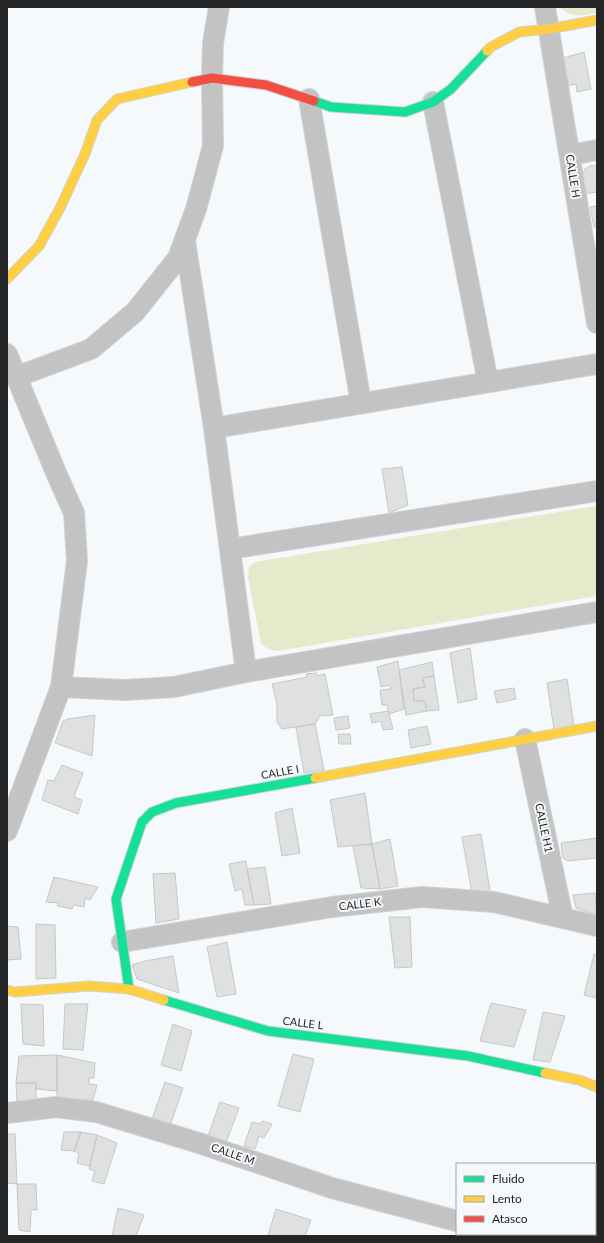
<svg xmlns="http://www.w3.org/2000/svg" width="604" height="1243" viewBox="0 0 604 1243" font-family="Lato,sans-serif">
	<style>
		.green { fill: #e7eaca }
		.building { fill: #dfe0e0; stroke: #c6c7c7 }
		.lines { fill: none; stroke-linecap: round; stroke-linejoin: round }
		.street-casing { stroke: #d1d3d4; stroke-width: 22 }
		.fast-casing { stroke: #d1d3d4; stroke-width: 11 }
		.slow-casing { stroke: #d1d3d4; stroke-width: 11 }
		.jam-casing { stroke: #d1d3d4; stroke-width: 11 }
		.street { stroke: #c3c3c4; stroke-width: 20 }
		.fast { stroke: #16e098; stroke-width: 9 }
		.slow { stroke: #ffcf43; stroke-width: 9 }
		.jam { stroke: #f24e42; stroke-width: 9 }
		.labels { text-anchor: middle; stroke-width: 4; stroke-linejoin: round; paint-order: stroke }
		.street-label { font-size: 11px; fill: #242526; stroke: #f5f9fc }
	</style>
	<rect width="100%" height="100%" fill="#f6f9fb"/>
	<!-- green -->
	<path class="green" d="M559 7H597V13C581 16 572 18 559 7Z
		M595 506H597V596L278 651 268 649 261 644 248 577 249 566 255 562Z"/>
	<!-- building -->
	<path class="building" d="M584 52 591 89 577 92 576 84 566 86 560 59Z
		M597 165V192L584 194 582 176 585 169 590 166Z
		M597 206V227H594L590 207Z
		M402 467 408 505 389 513 382 469Z
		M470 648 477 699 458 703 450 653Z
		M398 661 404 709 389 714 387 705H382L380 690 391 689 390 685 381 687 377 667Z
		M432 662 434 676 422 678 425 687 413 689 414 701H425L427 711 406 715 399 670Z
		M317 673V676L325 674 333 715 320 716 315 724 282 729 277 722V704L272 684 307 677 306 674Z
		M434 676 439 710 427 711 425 701H414L413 689 425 687 422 678Z
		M567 679 574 726 554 729 547 683Z
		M514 688 516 699 497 703 494 691Z
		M388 711 393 729 383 730 381 721 372 723 370 714Z
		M95 715 92 756 55 743 63 721 68 719Z
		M348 716 350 728 336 730 334 718Z
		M315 724 324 770 304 773 296 727Z
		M427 726 431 744 411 748 408 730Z
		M338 734H350L351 744H339Z
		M62 765 83 773 74 797 82 800 78 814 42 800 48 780 54 781Z
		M365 793 372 844 338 847 330 800Z
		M292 808 300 853 282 856 275 813Z
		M481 834 491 897 472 893 462 837Z
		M597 838V858L568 861 563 858 561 843Z
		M390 839 398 886 380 889 372 844Z
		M372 844 380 889 361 888 353 846Z
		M246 861 247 869 254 905H245L242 889 235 891 229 864Z
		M265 867 271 904 254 905 247 869Z
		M175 873 179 919 156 923 153 874Z
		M54 877 98 887 90 900 85 898 84 907 74 905 72 909 57 906 59 903 46 902Z
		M595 893 597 915 576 908 573 895Z
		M389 917H410L412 967 395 968Z
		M36 924 55 925 56 978 36 979Z
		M7 926 18 927 21 959 7 960Z
		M227 942 236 994 217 997 207 947Z
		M594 954 597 955V989L596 998 584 995Z
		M173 956 179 993 137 979 132 965 145 961Z
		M491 1003 526 1010 514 1047 480 1041Z
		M21 1004 43 1005 44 1046 23 1044Z
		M65 1004H88L83 1050 63 1049Z
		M543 1012 565 1016 550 1062 533 1060Z
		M173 1024 192 1031 181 1071 161 1065Z
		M293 1054 314 1059 300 1112 278 1106Z
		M57 1055 95 1063 94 1078H89V1084L97 1085 93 1100H57Z
		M57 1055V1091L36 1089V1083H16L19 1056Z
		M165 1082 183 1088 169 1129 151 1122Z
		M16 1083H36V1102L17 1101Z
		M220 1102 239 1108 224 1148 206 1142Z
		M262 1121 272 1124 264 1138 259 1136 255 1149 244 1146 252 1122 260 1124Z
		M64 1132H81L74 1151 61 1150Z
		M81 1132 97 1135 90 1166 77 1163 79 1153 74 1151Z
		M7 1134H15L17 1184 7 1183Z
		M97 1135 117 1143 104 1184 92 1181 95 1171 89 1169Z
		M17 1184H36L37 1210H31L30 1232 19 1230Z
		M118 1208 144 1215 136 1236H112Z
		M276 1209 311 1220 305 1236H272L268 1235Z
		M595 1230 597 1231V1236H582L583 1234H595Z
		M561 1234H583L582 1236H560Z"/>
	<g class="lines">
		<defs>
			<path id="street" d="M545 7 597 323
				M309 99 361 403
				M433 102 488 382
				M570 155 597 150
				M185 241 214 428 246 672
				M7 354 57 475 74 513 77 561 61 687 7 831
				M16 377 91 349 135 312 178 258 196 209 213 146 212 78 213 43 219 7
				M214 428 597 364
				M230 549 597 491
				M61 687 125 690 174 687 246 672 597 612
				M525 739 563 918
				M122 942 332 907 422 897 494 902 597 926
				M7 1113 56 1107 96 1112 199 1143 332 1188 457 1221
				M507 1234 514 1236"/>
			<path id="fast" d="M314 101 331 107 405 112 433 102 451 89 487 51
				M129 989 116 899 142 822 152 812 176 803 315 778
				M164 1000 268 1031 468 1056 545 1073"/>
			<path id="slow" d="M487 51 491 47 519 32 549 29 597 20
				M7 279 39 246 60 208 85 154 97 120 117 99 192 82
				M315 778 597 726
				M7 990 15 992 89 986 129 989 164 1000
				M545 1073 579 1080 597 1087"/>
			<path id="jam" d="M192 82 212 78 266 85 314 101"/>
		</defs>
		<!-- street casing -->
		<use href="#street" class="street-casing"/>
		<!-- fast casing -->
		<use href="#fast" class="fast-casing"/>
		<!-- slow casing -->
		<use href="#slow" class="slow-casing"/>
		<!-- jam casing -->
		<use href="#jam" class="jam-casing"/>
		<!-- street -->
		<use href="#street" class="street"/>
		<!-- fast -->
		<use href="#fast" class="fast"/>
		<!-- slow -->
		<use href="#slow" class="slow"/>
		<!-- jam -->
		<use href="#jam" class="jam"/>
	</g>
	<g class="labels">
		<!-- street labels -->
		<g class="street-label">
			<text transform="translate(573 176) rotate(81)" y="4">CALLE H</text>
			<text transform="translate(280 772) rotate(-10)" y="4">CALLE I</text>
			<text transform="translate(544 828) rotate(78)" y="4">CALLE H1</text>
			<text transform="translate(360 904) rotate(-7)" y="4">CALLE K</text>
			<text transform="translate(303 1023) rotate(7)" y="4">CALLE L</text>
			<text transform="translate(233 1154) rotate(19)" y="4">CALLE M</text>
		</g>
	</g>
	<!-- border -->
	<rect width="604" height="1243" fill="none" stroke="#242526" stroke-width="16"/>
	<!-- legend -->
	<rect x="456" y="1163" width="140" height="72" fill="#f5f9fc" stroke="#a1a4a6"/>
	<rect x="464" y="1176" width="20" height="6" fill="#16e098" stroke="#a1a4a6"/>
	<text x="492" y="1183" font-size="12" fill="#242526">Fluido</text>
	<rect x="464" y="1196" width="20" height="6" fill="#ffcf43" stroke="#a1a4a6"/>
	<text x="492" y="1203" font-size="12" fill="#242526">Lento</text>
	<rect x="464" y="1216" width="20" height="6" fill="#f24e42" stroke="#a1a4a6"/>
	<text x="492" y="1223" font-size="12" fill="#242526">Atasco</text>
</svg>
